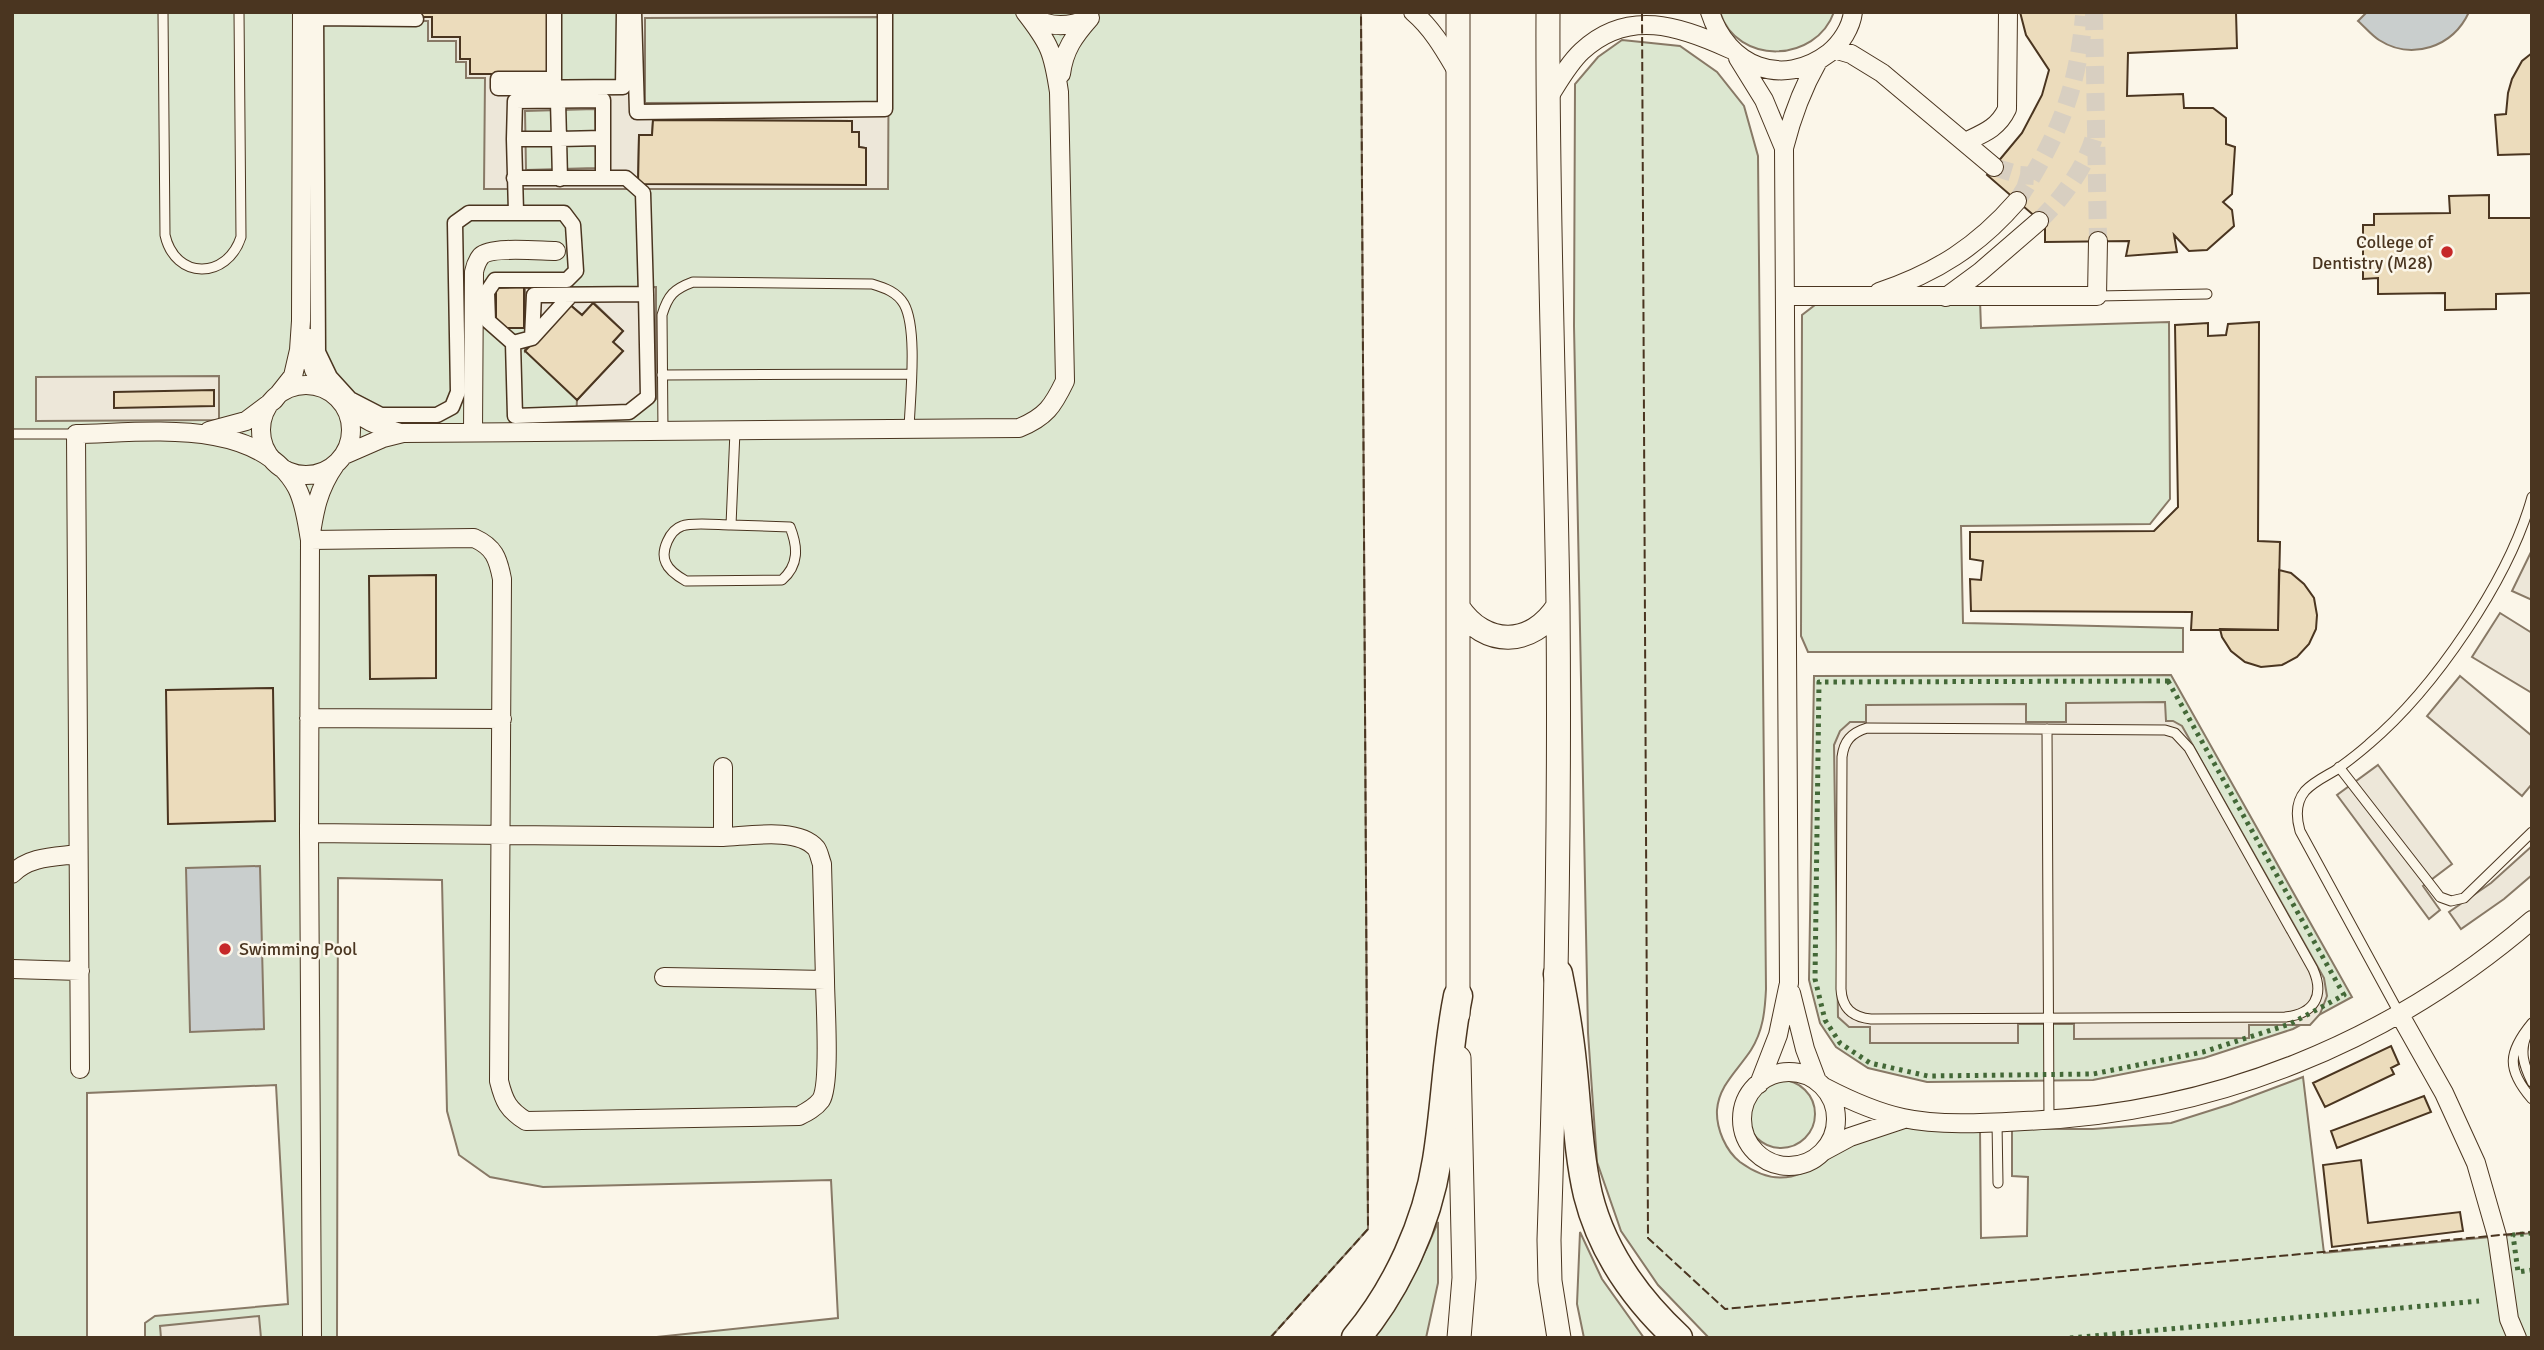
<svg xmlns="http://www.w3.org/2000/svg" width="2544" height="1350" viewBox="0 0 2544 1350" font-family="Signika,sans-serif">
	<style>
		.green { fill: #dce7d0; stroke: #887966; stroke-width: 2 }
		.parking { fill: #ede7d9; stroke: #887966; stroke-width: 2; fill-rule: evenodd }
		.water { fill: #c9cecd; stroke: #887966; stroke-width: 2 }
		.building { fill: #ecdcbc; stroke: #4a3520; stroke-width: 2 }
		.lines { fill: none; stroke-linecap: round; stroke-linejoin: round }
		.minor-tunnel { stroke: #d8cfc1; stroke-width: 18; stroke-dasharray: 18 9; stroke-linecap: butt }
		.service-casing { stroke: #4a3520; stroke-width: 11 }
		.pedestrian-casing { stroke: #4a3520; stroke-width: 17 }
		.minor-casing { stroke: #4a3520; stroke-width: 20 }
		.tertiary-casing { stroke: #4a3520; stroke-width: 25 }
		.primary-casing { stroke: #4a3520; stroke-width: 31 }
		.service { stroke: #fbf6e9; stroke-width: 9 }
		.pedestrian { stroke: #fbf6e9; stroke-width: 14 }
		.minor { stroke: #fbf6e9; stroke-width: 18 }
		.tertiary { stroke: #fbf6e9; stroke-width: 23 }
		.primary { stroke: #fbf6e9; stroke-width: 28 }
		.hedge { stroke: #436837; stroke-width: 5; stroke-dasharray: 3.5 5; stroke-linecap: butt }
		.fence { stroke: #4a3520; stroke-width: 2; stroke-dasharray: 9 3.5; stroke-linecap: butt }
		.poi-dot { fill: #c62828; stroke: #fbf6e9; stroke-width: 2.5 }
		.labels { text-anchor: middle; stroke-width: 5; stroke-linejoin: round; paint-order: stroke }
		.poi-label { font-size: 18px; fill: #4a3520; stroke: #fbf6e9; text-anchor: end }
	</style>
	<rect width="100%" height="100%" fill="#fbf6e9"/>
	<!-- green -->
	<path class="green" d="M12 12H1361L1368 1229 1270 1338H647L838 1318 831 1180 543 1187 490 1177 459 1155 447 1111 442 880 338 878 337 1338H143L145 1336V1323L155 1316 288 1304 276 1085 87 1093V1338H12Z
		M1720 12H1834C1816 63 1737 66 1720 12Z
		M1622 40 1680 46 1717 72 1744 106 1758 156 1766 989C1765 1011 1763 1031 1751 1050 1738 1070 1719 1085 1717 1110 1716 1129 1726 1151 1740 1162 1803 1208 1828 1139 1884 1127 1892 1126 1902 1127 1910 1128 1934 1128 1957 1128 1980 1128L1981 1238 2027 1236 2028 1177 2012 1176V1129H2093L2171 1123 2231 1104 2303 1077 2324 1253 2532 1233V1338H1709L1658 1285 1621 1231 1597 1162 1588 1033 1574 326 1575 84 1598 57Z
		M1980 300 1981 328 2169 322 2170 499 2150 524 1961 526 1963 623 2183 628V652H1808L1801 636 1802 315 1815 305Z
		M2171 675 2352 997 2293 1029 2204 1058 2093 1080 1927 1082 1868 1068 1836 1047 1820 1023 1809 980 1814 676Z
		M1747 1114a34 34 0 1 1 68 0a34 34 0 1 1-68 0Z
		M1438 1222V1283L1426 1338H1374C1401 1301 1421 1264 1438 1222Z
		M1580 1232 1602 1279 1644 1338H1584L1577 1304Z"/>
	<!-- parking -->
	<path class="parking" d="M416 12H420V17H432V37H460V58L470 59V74H549L498 79 622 87 624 12H889L888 189H484L485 78H466V62H456V41H428V21H416ZM879 17V102L645 103V18ZM595 109 596 168 526 170 525 111ZM653 120 852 121V132L859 133V147L866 148V184L638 183 639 136 652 135Z
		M656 287V399L634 417H576L577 400 623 351 613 342 623 331 594 303 582 315 569 304 525 351V288Z
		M219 376V420L36 421V377Z
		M2532 550V600L2512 591Z
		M2500 613 2532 633V693L2472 657Z
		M2460 676 2532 736V784L2522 796 2427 716Z
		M2165 702 2166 721H2173L2182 726 2324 978 2327 996 2320 1014 2310 1025H2249V1038L2074 1039V1024H2018V1043H1870V1027H1849L1838 1017 1834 745 1840 731 1850 722H1866V705L2026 704V722H2066V703Z
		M2378 765 2452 864 2423 886 2440 910 2429 919 2337 795Z
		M2532 846V875L2504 899 2461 929 2449 912 2491 883Z
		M259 1316 261 1338H161L160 1326Z"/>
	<!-- water -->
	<path class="water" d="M2367 12H2469C2453 47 2412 61 2379 40 2371 35 2365 27 2358 21Z
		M260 866 264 1029 190 1032 186 868Z"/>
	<!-- building -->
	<path class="building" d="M420 12H550L549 74H470V59H460V37H432V17H419Z
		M2020 12H2236L2237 48 2128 53 2127 96 2183 94 2184 108H2213L2226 118V144L2235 147 2232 194 2223 202 2232 210 2234 226 2207 250 2189 251 2174 235 2177 252 2126 256 2129 241 2045 242V225L1987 175 2022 133 2042 95 2049 70 2026 35Z
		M2532 53V154L2498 155 2495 115 2506 114 2508 93 2512 79 2522 61Z
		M653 120 852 121V132H859V147L866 148V185L638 184 639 135H652Z
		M2489 195V218H2532V293L2496 294V309L2445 310V293L2378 294V278L2363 279V225H2374V214L2450 213 2449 196Z
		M524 287V328H496V288Z
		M593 303 623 331 613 342 623 351 577 400 525 351 569 304 582 315Z
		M2259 322 2258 541 2280 542 2278 630H2191L2192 612 1971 611 1970 579 1981 580 1983 561 1970 559V532L2154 531 2178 507 2175 325 2208 323V336L2226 335 2228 324Z
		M214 390V406L114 408V392Z
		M2279 570 2291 573 2304 584 2314 598 2317 615 2316 629 2309 644 2297 657 2282 665 2261 667 2245 662 2231 651 2222 637 2220 629 2278 630Z
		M436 575V678L370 679 369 576Z
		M273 688 275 821 168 824 166 690Z
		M2391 1046 2399 1064 2391 1068 2394 1074 2325 1107 2313 1083Z
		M2424 1096 2431 1112 2337 1148 2331 1131Z
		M2361 1160 2368 1223 2460 1212 2463 1231 2332 1247 2323 1165Z"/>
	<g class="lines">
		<!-- minor-tunnel -->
		<path class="minor-tunnel" d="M2094 12 2098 241
			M1994 167 2020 175 2034 176
			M2017 201C2058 137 2077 92 2084 16
			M2039 221C2061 200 2086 167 2094 137"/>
		<defs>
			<path id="service" d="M163 12 165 235C175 280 227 280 241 237L239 12
				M2097 296 2207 294
				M662 375 910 374
				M663 432 662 315C668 295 674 289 693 282L872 284C885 288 897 292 904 304 918 329 910 399 909 429
				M12 434H76
				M731 525 790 527C798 547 799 565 782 580L686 581C679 577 669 571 666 563 660 551 670 530 682 526 692 522 719 525 731 525L735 431
				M1867 728 2165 730 2175 733 2189 748 2313 969C2325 996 2314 1014 2285 1017L1871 1019C1852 1017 1842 1008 1841 989L1842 757C1844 741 1851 733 1867 728Z
				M2047 729 2049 1120
				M2339 767 2440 897 2451 901 2464 898 2532 832
				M2399 1013 2300 831C2296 817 2295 803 2305 791 2313 782 2326 776 2336 770 2347 762 2359 753 2369 744 2434 689 2509 580 2532 497
				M2532 1023C2508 1052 2506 1069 2532 1099
				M2527 1034C2519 1051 2524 1066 2532 1082
				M1997 1123 1998 1183"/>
			<path id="pedestrian" d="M316 12 318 352 330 377 350 399 381 415H437L452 407 458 392 455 223 469 213H564L573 225 576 271 567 280H495L487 292 488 321 513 343
				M554 12V79H498V88L623 87 624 12
				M634 12 637 112 885 109V12
				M316 18 416 19
				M558 101 559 139 603 138
				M514 139 515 101 603 100V178
				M514 178H626L643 193 646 294 534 295 532 338 571 295
				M516 212 514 139H559L560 179
				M532 338 513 343 515 416 629 412 648 397 646 294"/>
			<path id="minor" d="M1413 12C1433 29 1445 51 1458 73
				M1710 12C1727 66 1782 89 1829 53 1841 43 1851 28 1853 12
				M1031 16C1049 28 1069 27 1088 19
				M1834 49 1851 54 1882 73 1994 167
				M1738 58 1764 100 1784 148
				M1061 74C1064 50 1074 36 1090 18
				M1547 100C1558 83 1568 64 1582 51 1628 8 1680 26 1730 49
				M1965 142C1984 133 1998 128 2007 109L2008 12
				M1879 292C1936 273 1978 246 2017 201
				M1786 296H2097L2098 241
				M1946 297 1980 272 2039 221
				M304 335 314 370 332 393
				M261 430a45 45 0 1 1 90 0a45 45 0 1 1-90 0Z
				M345 405C362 419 378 427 400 433
				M209 431 246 421 274 400 293 376 299 350 301 321 302 12
				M473 432 474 272C475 267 477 261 481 256 491 246 540 251 556 251
				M344 455 383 438 403 433 1019 428C1046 417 1053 406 1065 381L1059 92C1053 52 1050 44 1025 12
				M310 540 474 538C494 547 498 558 502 579L499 1081C504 1101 508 1110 526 1121L799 1116C807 1112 815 1108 821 1100 831 1084 825 1002 825 980
				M309 718 502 719
				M723 767V837
				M309 833 310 540C314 512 318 489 335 465
				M12 874C29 856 55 857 78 854
				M12 969 80 971
				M1791 993 1805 1049 1817 1081
				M2400 1015 2444 1093 2476 1163 2497 1236 2509 1319 2517 1338
				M80 1069 76 434C144 433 258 416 297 488 305 504 307 523 310 540
				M1742 1119a47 47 0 1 1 94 0a47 47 0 1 1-94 0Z
				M1759 1084 1778 1035 1789 983 1784 148C1792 116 1802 89 1818 61
				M1824 1087C1849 1100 1875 1112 1903 1118 1939 1126 1987 1123 2024 1121 2213 1114 2389 1043 2532 920
				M1824 1151 1850 1137 1904 1119
				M312 1338 309 833 723 837C749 836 798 827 816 848 819 852 820 859 822 864L825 980 664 977"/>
			<path id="tertiary" d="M1458 12V1014
				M1548 12C1547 210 1555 407 1558 605 1560 817 1556 1029 1549 1240L1550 1281 1559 1338
				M1458 607C1485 648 1532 647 1558 606
				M1459 1338 1464 1278 1459 1058"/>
			<path id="primary" d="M1558 974C1564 1004 1569 1033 1572 1063 1577 1107 1578 1152 1588 1195 1602 1251 1636 1299 1678 1338
				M1356 1338C1397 1289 1427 1223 1437 1160 1446 1105 1447 1050 1458 996"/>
		</defs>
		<!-- service casing -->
		<use href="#service" class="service-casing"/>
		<!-- pedestrian casing -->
		<use href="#pedestrian" class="pedestrian-casing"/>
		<!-- minor casing -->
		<use href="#minor" class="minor-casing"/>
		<!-- tertiary casing -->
		<use href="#tertiary" class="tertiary-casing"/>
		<!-- primary casing -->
		<use href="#primary" class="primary-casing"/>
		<!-- service -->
		<use href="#service" class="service"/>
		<!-- pedestrian -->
		<use href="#pedestrian" class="pedestrian"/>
		<!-- minor -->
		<use href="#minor" class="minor"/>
		<!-- tertiary -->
		<use href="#tertiary" class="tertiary"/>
		<!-- primary -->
		<use href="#primary" class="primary"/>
		<!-- hedge -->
		<path class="hedge" d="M2168 681 2344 995 2290 1024 2203 1052 2093 1074 1928 1076 1870 1063 1840 1043 1825 1020 1815 979 1819 682Z
			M2532 1233 2513 1235 2518 1272 2532 1270
			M2070 1338 2479 1301"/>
		<!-- fence -->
		<path class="fence" d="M1642 12 1648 1238 1725 1309 2532 1232
			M1270 1338 1368 1229 1361 12"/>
	</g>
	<!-- markers -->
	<g class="poi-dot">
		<circle cx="2447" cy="252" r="7"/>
		<circle cx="225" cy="949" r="7"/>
	</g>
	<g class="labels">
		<!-- poi labels -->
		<g class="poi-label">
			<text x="2433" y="248">College of<tspan x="2433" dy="21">Dentistry (M28)</tspan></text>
			<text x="239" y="955" text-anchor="start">Swimming Pool</text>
		</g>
	</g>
	<!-- border -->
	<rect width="2544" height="1350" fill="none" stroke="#4a3520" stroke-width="28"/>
</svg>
